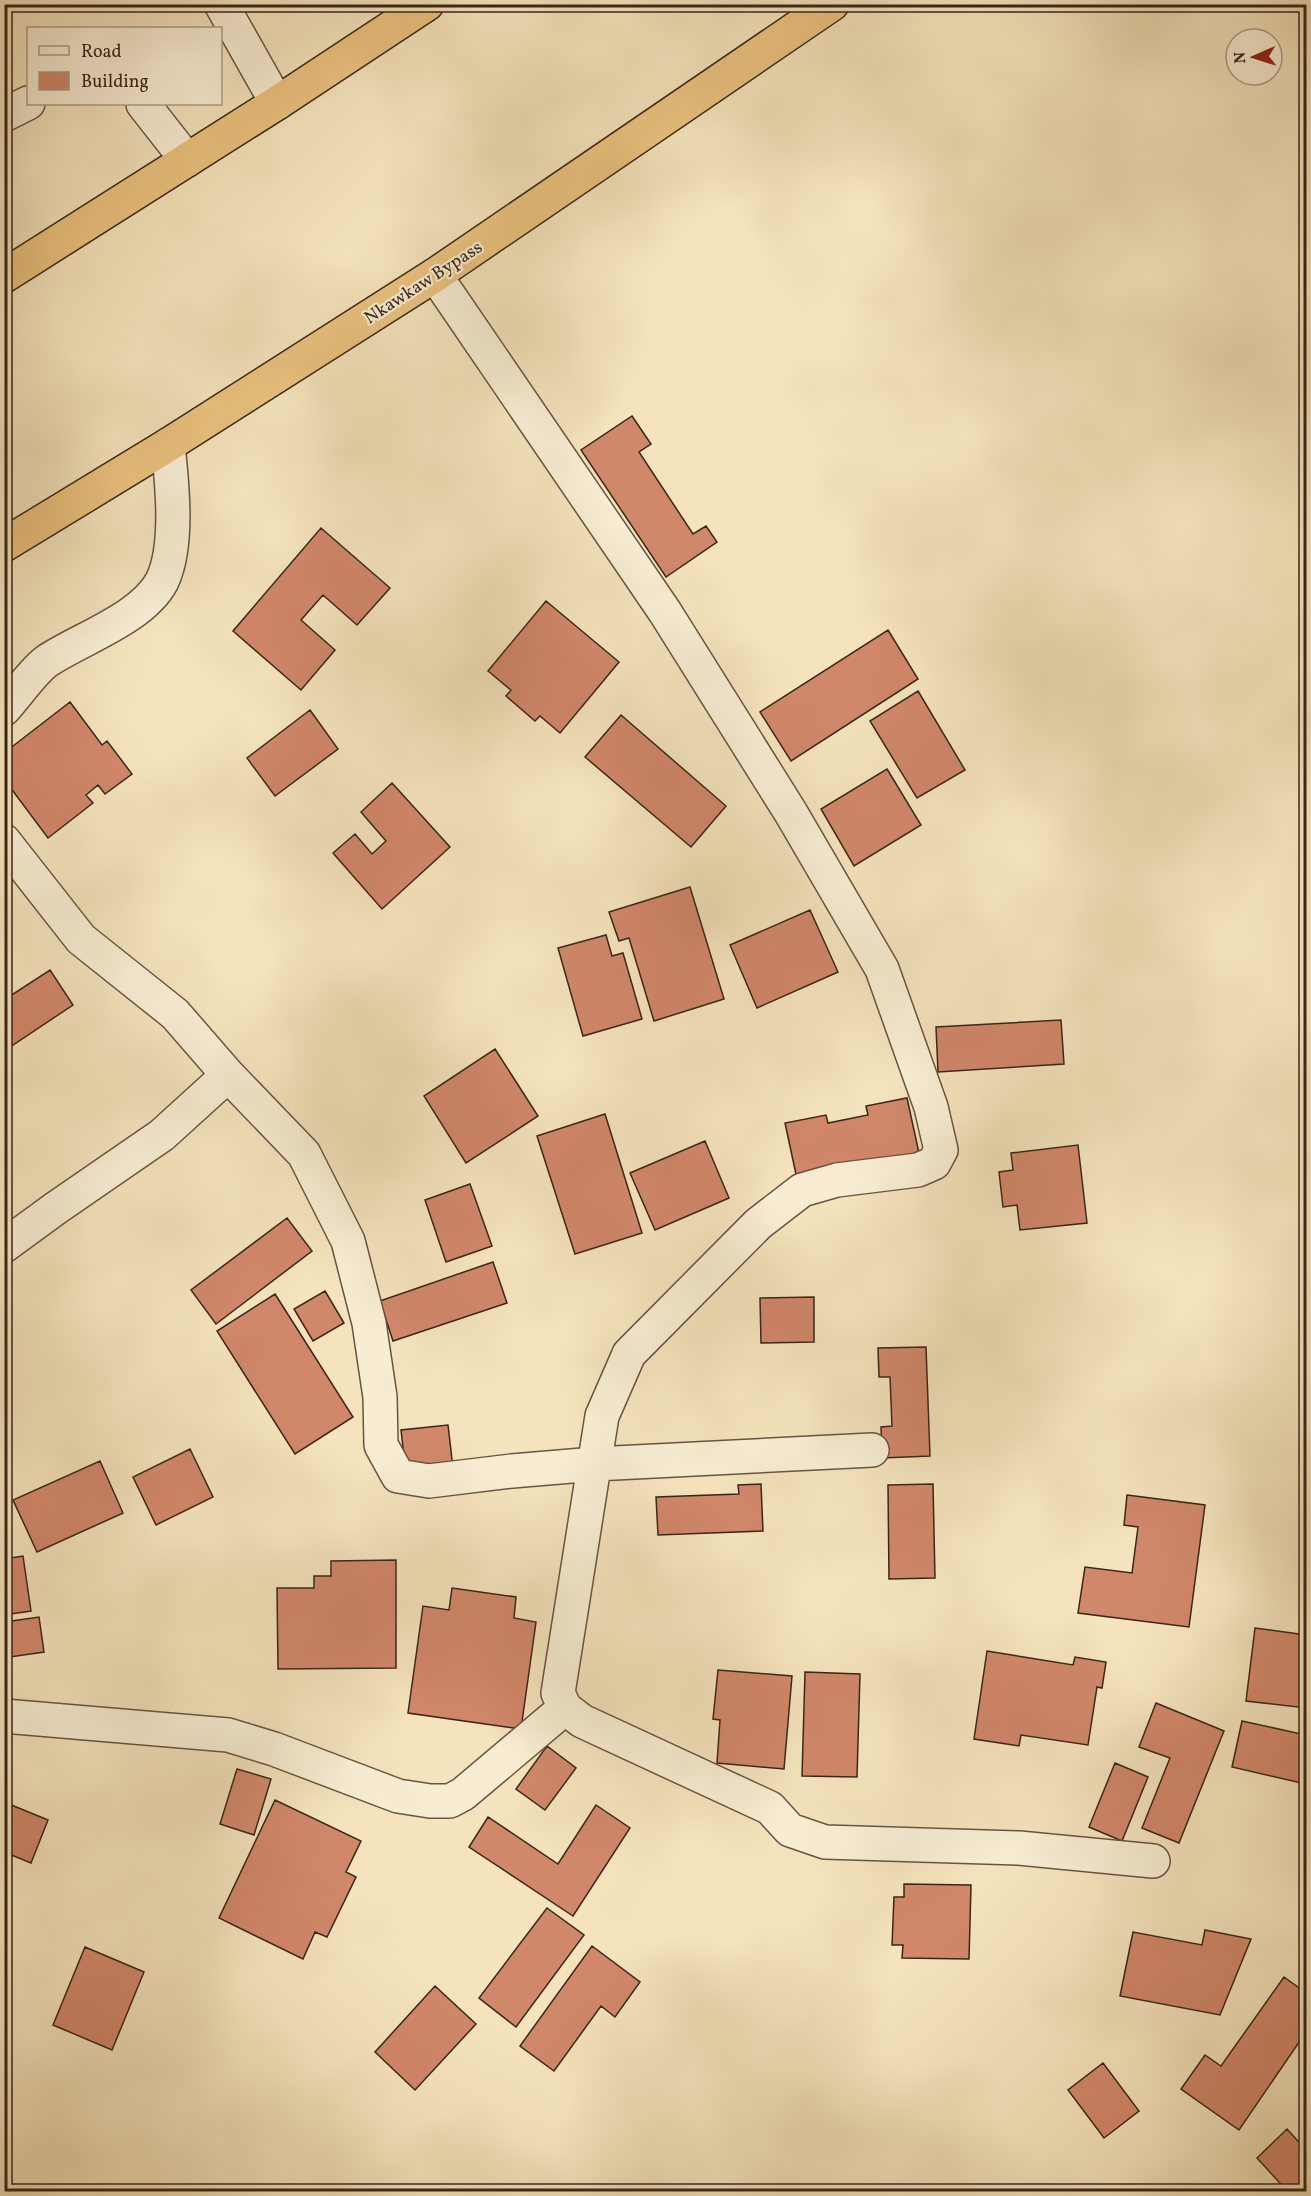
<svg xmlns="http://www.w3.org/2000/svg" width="1311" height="2196" viewBox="0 0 1311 2196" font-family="Vollkorn,serif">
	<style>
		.building { fill: #d1876a; stroke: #382619; stroke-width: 1.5 }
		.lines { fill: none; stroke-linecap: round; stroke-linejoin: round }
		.minor-casing { stroke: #675542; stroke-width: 36 }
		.trunk-casing { stroke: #382619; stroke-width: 36 }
		.minor { stroke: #f8edd3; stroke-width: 33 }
		.trunk { stroke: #eac27e; stroke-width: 33 }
		.labels { text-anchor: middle; stroke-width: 4.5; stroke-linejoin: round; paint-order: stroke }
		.street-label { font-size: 18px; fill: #382619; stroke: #f8edd3 }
	</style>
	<rect width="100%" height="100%" fill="#f4e3bc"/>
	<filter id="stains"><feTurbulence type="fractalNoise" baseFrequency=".00333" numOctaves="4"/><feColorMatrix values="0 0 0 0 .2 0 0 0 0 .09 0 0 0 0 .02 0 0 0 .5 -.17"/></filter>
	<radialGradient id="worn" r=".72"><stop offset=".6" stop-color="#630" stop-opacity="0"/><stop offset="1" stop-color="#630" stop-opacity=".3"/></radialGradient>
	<!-- building -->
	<path class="building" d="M632 416 651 444 639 452 693 534 706 526 717 542 666 577 581 450Z
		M321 528 390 588 357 625 323 595 301 620 335 650 301 690 233 631Z
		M546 601 619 662 560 733 540 716 535 721 506 696 511 690 488 671Z
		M888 630 918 679 791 761 760 712Z
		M918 691 965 770 917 798 870 721Z
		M70 702 102 745 107 741 132 774 105 794 98 785 86 795 93 803 48 838 4 779V753Z
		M310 710 338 749 275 796 247 758Z
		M621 715 726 806 691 847 585 757Z
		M887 769 921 825 854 866 821 809Z
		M392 783 450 847 382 909 333 853 355 834 372 854 386 841 361 812Z
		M690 887 724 999 654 1021 629 938 619 941 609 912Z
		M810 910 838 972 757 1008 730 945Z
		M606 935 612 956 623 953 642 1019 583 1036 558 948Z
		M50 970 73 1005 4 1051V1000Z
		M1061 1020 1064 1064 938 1072 936 1027Z
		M495 1049 538 1116 466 1163 424 1096Z
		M907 1098 919 1153 797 1179 785 1123 826 1115 828 1123 868 1115 866 1106Z
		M605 1114 642 1233 575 1254 537 1136Z
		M705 1141 729 1198 655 1230 630 1173Z
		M1078 1145 1087 1223 1020 1230 1017 1205 1003 1207 999 1172 1013 1170 1011 1153Z
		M470 1184 492 1246 446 1262 425 1200Z
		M287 1218 312 1251 216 1324 191 1290Z
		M493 1262 507 1303 393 1341 380 1301Z
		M325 1291 344 1323 313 1341 294 1309Z
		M275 1294 353 1417 295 1454 217 1331Z
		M814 1297V1342L761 1343 760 1298Z
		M926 1347 930 1456 882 1458 881 1427 892 1426 890 1377H879L878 1348Z
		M448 1425 453 1468 406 1474 401 1430Z
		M190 1449 213 1497 156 1525 133 1477Z
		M100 1461 123 1513 37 1552 13 1500Z
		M761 1484 763 1531 658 1535 656 1497 739 1494 738 1485Z
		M933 1484 935 1578 889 1579 888 1485Z
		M1127 1495 1205 1505 1189 1627 1078 1613 1085 1567 1132 1573 1138 1527 1124 1525Z
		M23 1556 31 1611 4 1615V1559Z
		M396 1560V1668L278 1669 277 1588H314V1576H331V1561Z
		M452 1588 516 1597 514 1618 536 1622 521 1729 408 1713 423 1606 449 1610Z
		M39 1617 44 1652 10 1657 5 1622Z
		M1255 1628 1306 1635V1708L1246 1701Z
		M987 1651 1073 1665 1075 1657 1106 1662 1102 1688 1097 1687 1088 1745 1021 1735 1019 1746 974 1739Z
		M718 1670 792 1676 784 1769 717 1763 720 1720 713 1719Z
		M805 1672 860 1674 857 1777 802 1776Z
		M1156 1703 1224 1731 1179 1843 1142 1828 1170 1758 1139 1747Z
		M1242 1721 1306 1735V1784L1232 1767Z
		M547 1746 576 1768 545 1810 516 1789Z
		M1115 1763 1148 1777 1122 1841 1089 1827Z
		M237 1769 271 1779 254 1835 220 1824Z
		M275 1800 361 1841 346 1872 356 1877 327 1937 315 1932 303 1959 219 1918Z
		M4 1802 48 1820 31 1863 4 1852Z
		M596 1805 630 1828 573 1916 469 1847 488 1817 558 1864Z
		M904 1884 971 1885 969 1959 902 1958 903 1945H892L894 1897H904Z
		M547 1908 584 1935 516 2027 479 1998Z
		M1205 1930 1251 1939 1220 2015 1120 1996 1133 1932 1202 1945Z
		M592 1946 640 1982 615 2017 601 2006 554 2071 520 2046Z
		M85 1947 144 1972 112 2050 53 2025Z
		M1284 1977 1306 1993V2032L1239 2130 1181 2089 1205 2055 1221 2066Z
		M435 1986 476 2024 415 2090 375 2052Z
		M1103 2063 1139 2111 1104 2138 1068 2090Z
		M1287 2129 1306 2150V2181L1295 2192H1288L1257 2158Z"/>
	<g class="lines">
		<defs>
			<path id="minor" d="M221 4 277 103
				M143 104 187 160
				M4 115 28 103
				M435 275 665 612 791 813 882 969 931 1107 941 1150 934 1163 918 1170 837 1180 802 1190 758 1224 629 1354 602 1416 558 1693 565 1708 582 1721 770 1808 790 1830 825 1842 1019 1848 1153 1861
				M4 709C16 696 34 670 47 661 80 639 143 618 162 581 179 546 172 483 168 445
				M4 841 81 939 175 1014 228 1075 304 1154 348 1241 369 1323 380 1397 381 1445 398 1476 429 1481 512 1471 595 1464 872 1450
				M4 1246 56 1208 162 1135 228 1075
				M4 1716 228 1735 274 1749 398 1796 430 1801H450L463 1794 565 1708"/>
			<path id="trunk" d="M4 276 277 103 427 4
				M4 545 168 445 435 275 832 4"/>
		</defs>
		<!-- minor casing -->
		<use href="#minor" class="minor-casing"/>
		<!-- trunk casing -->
		<use href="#trunk" class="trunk-casing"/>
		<!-- minor -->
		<use href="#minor" class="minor"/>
		<!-- trunk -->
		<use href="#trunk" class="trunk"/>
	</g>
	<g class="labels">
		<!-- street labels -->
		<g class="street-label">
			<text transform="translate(423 282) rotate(-33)" y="6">Nkawkaw Bypass</text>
		</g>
	</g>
	<!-- margin -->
	<rect width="1311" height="2196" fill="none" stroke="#f4e3bc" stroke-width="24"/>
	<rect x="6" y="6" width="1299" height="2184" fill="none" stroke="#382619" stroke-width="3"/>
	<rect x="12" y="12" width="1287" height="2172" fill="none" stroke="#382619" stroke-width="1.5"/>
	<!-- legend -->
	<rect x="27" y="27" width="195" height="78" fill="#f8edd3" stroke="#ab9d89" stroke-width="1.5"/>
	<rect x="39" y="46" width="30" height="9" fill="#f8edd3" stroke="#ab9d89" stroke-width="1.5"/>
	<text x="81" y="57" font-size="18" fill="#382619">Road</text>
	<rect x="39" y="72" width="30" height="18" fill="#d1876a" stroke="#ab9d89" stroke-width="1.5"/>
	<text x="81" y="87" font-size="18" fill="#382619">Building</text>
	<!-- north arrow -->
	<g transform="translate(1254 57) rotate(267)"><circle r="28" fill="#f8edd3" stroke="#ab9d89" stroke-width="1.5"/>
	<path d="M0-4.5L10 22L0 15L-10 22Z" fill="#8f2418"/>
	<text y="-9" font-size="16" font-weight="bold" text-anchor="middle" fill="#382619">N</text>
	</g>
	<rect width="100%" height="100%" filter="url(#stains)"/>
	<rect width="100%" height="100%" fill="url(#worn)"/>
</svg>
